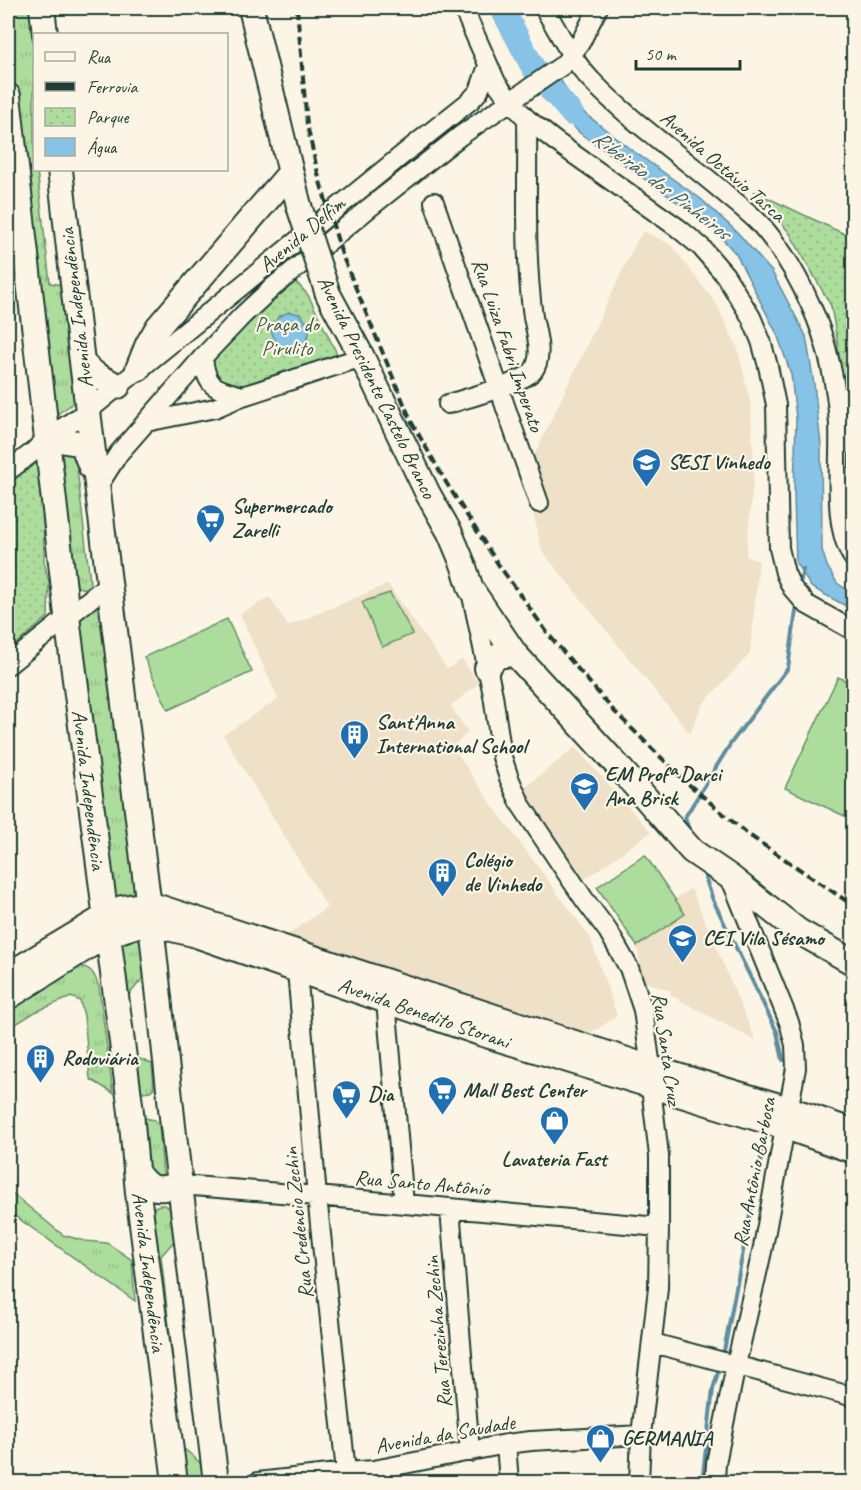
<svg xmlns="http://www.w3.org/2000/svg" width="861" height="1490" viewBox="0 0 861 1490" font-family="Caveat,sans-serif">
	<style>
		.built { fill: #efe1c8 }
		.grass { fill: url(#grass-tufts); stroke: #668d68; stroke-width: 1.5 }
		.park { fill: url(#park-dots); stroke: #668d68; stroke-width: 1.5 }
		.pitch { fill: #addd9d; stroke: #668d68; stroke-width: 1.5 }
		.water { fill: #87c3e7; stroke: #5d8d9f; stroke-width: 1.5 }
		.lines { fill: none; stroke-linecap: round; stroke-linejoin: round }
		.stream { stroke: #5d8d9f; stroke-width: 4 }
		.river { stroke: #87c3e7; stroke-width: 24 }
		.minor-casing { stroke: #1f3d34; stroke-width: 22 }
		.major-casing { stroke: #1f3d34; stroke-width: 28 }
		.minor { stroke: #fcf5e5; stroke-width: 18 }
		.major { stroke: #fcf5e5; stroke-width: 24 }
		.rail { stroke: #1f3d34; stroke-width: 4; stroke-dasharray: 9 4.5; stroke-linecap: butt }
		.major-bridge-casing { stroke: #1f3d34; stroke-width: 28; stroke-linecap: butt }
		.major-bridge { stroke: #fcf5e5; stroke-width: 24 }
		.labels { text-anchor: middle; stroke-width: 4.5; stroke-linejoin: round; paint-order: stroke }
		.street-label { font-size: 21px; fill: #1f3d34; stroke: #fcf5e5 }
		.park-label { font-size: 21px; fill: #3b5d49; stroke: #fcf5e5 }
		.poi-label { font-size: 21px; font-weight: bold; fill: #1f3d34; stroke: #fcf5e5; text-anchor: start }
		.water-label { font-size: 22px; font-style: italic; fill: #395e61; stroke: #fcf5e5 }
	</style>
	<defs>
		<pattern id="grass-tufts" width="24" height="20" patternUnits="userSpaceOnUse" patternTransform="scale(1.5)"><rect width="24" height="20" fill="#addd9d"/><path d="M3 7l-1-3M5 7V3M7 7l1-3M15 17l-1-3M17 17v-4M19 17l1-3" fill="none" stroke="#94bf88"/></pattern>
		<pattern id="park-dots" width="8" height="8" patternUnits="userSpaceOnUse" patternTransform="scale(1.5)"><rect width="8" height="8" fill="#addd9d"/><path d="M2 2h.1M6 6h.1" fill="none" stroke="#94bf88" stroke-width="1.8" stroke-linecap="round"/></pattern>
	</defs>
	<rect width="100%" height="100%" fill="#fcf5e5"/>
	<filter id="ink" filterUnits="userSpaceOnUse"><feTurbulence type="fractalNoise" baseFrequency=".0167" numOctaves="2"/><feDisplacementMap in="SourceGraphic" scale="12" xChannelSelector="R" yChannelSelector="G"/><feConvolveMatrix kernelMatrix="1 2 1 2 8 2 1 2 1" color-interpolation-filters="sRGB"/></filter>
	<g filter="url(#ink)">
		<!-- built -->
		<path class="built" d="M644 231 671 245 717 305 738 349 751 406 754 472 746 556 759 561 750 654 702 705 690 734 542 551 532 509 549 504 530 464 637 240Z
			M388 584 447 669 462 659 479 683 451 706 468 732 453 747 493 806 590 937 617 1016 581 1040 293 945 286 936 327 907 223 735 278 699 240 614 270 597 288 626Z
			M575 747 651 832 584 880 522 790Z
			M691 888 756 1041 670 995 671 991 643 981 637 946 685 915 675 899Z"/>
		<!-- grass -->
		<path class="grass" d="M8 8H30L34 44V170H37L50 283 62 285 75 402 50 419 8 55Z
			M60 451H75L90 582 88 588C82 589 79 588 75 584Z
			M98 600 136 885 135 894 131 898 110 902 73 619Z
			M140 936 144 977 126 998 133 1056 152 1064 154 1088 150 1091 144 1092 134 1087 131 1082 116 955 118 946 121 941Z
			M73 966C90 965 94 972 99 987L113 1093 90 1079 84 1016 80 1001 71 997 35 1012 8 1029V1008Z
			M144 1118 155 1120 159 1126 163 1174 161 1179H146L140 1120Z
			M8 1190 63 1235 85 1241 107 1243 132 1260 135 1301 8 1211Z
			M159 1205H165L174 1212 177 1238 161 1256 183 1448 193 1456 205 1468V1482H179L151 1209Z"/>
		<!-- park -->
		<path class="park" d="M753 191 853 238V521L838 345 831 306 789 232Z
			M296 282 308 295 339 358 251 384 230 386 210 376 212 357 276 296Z
			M39 459 43 501 44 562 49 582 48 617 8 651V485Z"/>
		<!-- pitch -->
		<path class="pitch" d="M390 593 413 634 382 647 362 602Z
			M227 619 252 672 168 710 144 657Z
			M838 677 853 684V820L785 788Z
			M645 855 685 914 637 946 597 887Z"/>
		<!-- water -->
		<path class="water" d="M489 8H511L539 61 522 70Z
			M561 81 577 107 629 148 701 199 737 232 772 272 806 336 814 384 821 445 822 550 827 566 837 583 853 594V610L811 587 796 563 794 494 796 418 791 374 777 334 736 254 712 227 581 134 542 97Z
			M289 312 300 314 307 323 309 334 304 344 291 349 277 344 271 331 278 317Z"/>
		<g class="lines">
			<!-- stream -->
			<path class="stream" d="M799 588 803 569
				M690 833 685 817 731 743 788 668 797 604
				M703 871 713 900 777 1032 783 1060
				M723 1356 764 1142
				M702 1482 713 1389 720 1366"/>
			<!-- river -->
			<path class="river" d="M502 8 534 69 572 114"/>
			<defs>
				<path id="minor" d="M463 8 496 82 511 102 527 119 555 141 678 228 701 247 725 275 751 317 761 341 768 366 776 405 779 548 785 573 792 588 806 604 854 631
					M544 8C559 32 571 59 591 80 632 123 682 156 727 195 738 204 751 214 761 225 782 249 798 276 811 306 827 340 837 387 839 425 841 462 831 528 854 559
					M434 202 539 503
					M203 357C206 388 215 389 243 396
					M448 404C467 398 521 384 533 371 544 357 536 332 533 317 524 252 528 185 527 119
					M146 422 215 408 243 396 362 357
					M8 471 33 452 47 438 88 411 412 147 471 100 479 91 488 66
					M98 486 119 453 203 357 243 315 272 288 369 208 460 136 563 65 579 45 598 8
					M472 596 493 695 502 757 509 778 521 805 584 899 608 931 629 968 643 1010 651 1068V1087L659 1156V1227L658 1288 641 1435 639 1482
					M8 665 110 583
					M297 971 317 1196 346 1472
					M386 1001 404 1204
					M181 1185 317 1196 659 1227
					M450 1209 470 1452
					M653 1343 854 1397
					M506 1444 509 1482
					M258 1482 346 1472 374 1470 506 1444 531 1441 641 1435
					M715 1482 716 1463 736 1365 763 1247 796 1068 795 1045 789 1022 731 879"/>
				<path id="major" d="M42 8 45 34
					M251 8 299 206
					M8 96 69 633 131 1112 138 1193 175 1482
					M60 170 82 362 151 924 174 1135 216 1482
					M328 294 362 357 428 494 450 533 463 564 471 589 515 654 617 765 692 851 730 877 798 931 854 963
					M82 362C91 374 104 379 118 386
					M138 369 148 344 158 327 290 173
					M47 438 78 443 83 446 91 467
					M487 668C497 654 499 655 515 654
					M8 975 113 912 122 908 149 904 651 1068 789 1109 854 1132
					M8 997 84 949 108 935 125 929 137 925 151 924 193 934 480 1033 786 1127 854 1151
					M136 1171C149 1192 159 1190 181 1185"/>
			</defs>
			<!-- minor casing -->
			<use href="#minor" class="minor-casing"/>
			<!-- major casing -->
			<use href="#major" class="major-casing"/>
			<!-- minor -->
			<use href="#minor" class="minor"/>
			<!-- major -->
			<use href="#major" class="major"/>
			<!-- rail -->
			<path class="rail" d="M297 8 307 125 319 178 342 255 412 423 447 484 498 564 549 635 613 710 686 782 746 833 854 906"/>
			<defs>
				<path id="major-bridge" d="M299 206 328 294"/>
			</defs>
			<!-- major-bridge casing -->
			<use href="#major-bridge" class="major-bridge-casing"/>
			<!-- major-bridge -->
			<use href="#major-bridge" class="major-bridge"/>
		</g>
	</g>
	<!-- icons -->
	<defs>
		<symbol id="school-pin" viewBox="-11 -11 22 30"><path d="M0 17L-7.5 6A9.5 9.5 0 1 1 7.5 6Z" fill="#1f6fb2" stroke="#fcf5e5"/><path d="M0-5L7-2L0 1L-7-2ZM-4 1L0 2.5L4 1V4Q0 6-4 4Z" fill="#fff"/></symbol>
		<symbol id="supermarket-pin" viewBox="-11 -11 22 30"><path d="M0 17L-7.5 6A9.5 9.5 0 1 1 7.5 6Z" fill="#1f6fb2" stroke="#fcf5e5"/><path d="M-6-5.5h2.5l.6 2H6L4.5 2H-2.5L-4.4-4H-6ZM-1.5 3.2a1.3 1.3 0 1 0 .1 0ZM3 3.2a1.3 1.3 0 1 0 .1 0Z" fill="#fff"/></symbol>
		<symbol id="building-pin" viewBox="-11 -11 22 30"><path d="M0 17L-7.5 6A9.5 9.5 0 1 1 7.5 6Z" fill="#1f6fb2" stroke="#fcf5e5"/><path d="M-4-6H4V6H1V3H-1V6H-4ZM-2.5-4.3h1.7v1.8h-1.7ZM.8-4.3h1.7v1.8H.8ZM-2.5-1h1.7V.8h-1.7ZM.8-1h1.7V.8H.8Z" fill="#fff"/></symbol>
		<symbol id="shop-pin" viewBox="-11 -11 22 30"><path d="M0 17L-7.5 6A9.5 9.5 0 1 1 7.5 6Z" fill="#1f6fb2" stroke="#fcf5e5"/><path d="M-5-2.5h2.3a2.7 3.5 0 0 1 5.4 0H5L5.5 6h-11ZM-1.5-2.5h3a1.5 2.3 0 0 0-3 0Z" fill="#fff"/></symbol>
	</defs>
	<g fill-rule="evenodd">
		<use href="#school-pin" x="630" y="446" width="33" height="45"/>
		<use href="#supermarket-pin" x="194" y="502" width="33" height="45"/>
		<use href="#building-pin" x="338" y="718" width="33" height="45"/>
		<use href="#school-pin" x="568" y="770" width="33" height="45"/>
		<use href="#building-pin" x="426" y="856" width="33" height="45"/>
		<use href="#school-pin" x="666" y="922" width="33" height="45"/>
		<use href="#building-pin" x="24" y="1042" width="33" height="45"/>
		<use href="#supermarket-pin" x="426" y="1074" width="33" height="45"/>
		<use href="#supermarket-pin" x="330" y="1078" width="33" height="45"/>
		<use href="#shop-pin" x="538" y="1104" width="33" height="45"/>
		<use href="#shop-pin" x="584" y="1422" width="33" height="45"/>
	</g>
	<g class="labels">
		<!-- street labels -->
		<g class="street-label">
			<text transform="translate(723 166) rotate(41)" y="7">Avenida Octávio Tasca</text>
			<text transform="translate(302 234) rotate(-40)" y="7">Avenida Delfim</text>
			<text transform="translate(76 308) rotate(-97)" y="7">Avenida Independência</text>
			<text transform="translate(508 345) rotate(71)" y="7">Rua Luiza Fabri Imperato</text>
			<text transform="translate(377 387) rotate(64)" y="7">Avenida Presidente Castelo Branco</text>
			<text transform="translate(89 790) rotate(83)" y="7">Avenida Independência</text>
			<text transform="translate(424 1013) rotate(19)" y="7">Avenida Benedito Storani</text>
			<text transform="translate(667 1049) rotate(82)" y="7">Rua Santa Cruz</text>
			<text transform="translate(754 1172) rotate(-79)" y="7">Rua Antônio Barbosa</text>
			<text transform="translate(422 1183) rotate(5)" y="7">Rua Santo Antônio</text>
			<text transform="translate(298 1223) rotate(-96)" y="7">Rua Credencio Zechin</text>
			<text transform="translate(149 1272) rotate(83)" y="7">Avenida Independência</text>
			<text transform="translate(438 1332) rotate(-95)" y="7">Rua Terezinha Zechin</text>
			<text transform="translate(445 1434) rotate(-10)" y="7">Avenida da Saudade</text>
		</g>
		<!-- park labels -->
		<g class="park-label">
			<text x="287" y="331">Praça do<tspan x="287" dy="24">Pirulito</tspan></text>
		</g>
		<!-- poi labels -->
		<g class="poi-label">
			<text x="668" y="469">SESI Vinhedo</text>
			<text x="232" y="513">Supermercado<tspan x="232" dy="24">Zarelli</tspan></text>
			<text x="376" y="729">Sant'Anna<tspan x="376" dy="24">International School</tspan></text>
			<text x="605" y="781">EM Profª Darci<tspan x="605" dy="24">Ana Brisk</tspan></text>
			<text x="464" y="867">Colégio<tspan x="464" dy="24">de Vinhedo</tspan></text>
			<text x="703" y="945">CEI Vila Sésamo</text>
			<text x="62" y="1065">Rodoviária</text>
			<text x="463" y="1097">Mall Best Center</text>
			<text x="368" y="1101">Dia</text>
			<text x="554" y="1166" text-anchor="middle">Lavateria Fast</text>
			<text x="622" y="1445">GERMANIA</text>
		</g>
		<!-- water labels -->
		<g class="water-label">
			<text transform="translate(662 184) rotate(37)" y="8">Ribeirão dos Pinheiros</text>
		</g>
	</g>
	<!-- margin -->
	<rect width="861" height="1490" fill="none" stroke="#fcf5e5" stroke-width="30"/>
	<rect x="15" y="15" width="831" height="1460" fill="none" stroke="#1f3d34" stroke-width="2" filter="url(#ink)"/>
	<!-- legend -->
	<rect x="33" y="33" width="195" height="138" fill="#fcf5e5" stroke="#a4ab9e" stroke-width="1.5"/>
	<rect x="45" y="52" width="30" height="9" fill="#fcf5e5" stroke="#a4ab9e" stroke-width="1.5"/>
	<text x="87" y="63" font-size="18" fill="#1f3d34">Rua</text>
	<rect x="45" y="82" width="30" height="9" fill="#1f3d34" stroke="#a4ab9e" stroke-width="1.5"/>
	<text x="87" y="93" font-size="18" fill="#1f3d34">Ferrovia</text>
	<rect x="45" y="108" width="30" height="18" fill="url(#park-dots)" stroke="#a4ab9e" stroke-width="1.5"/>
	<text x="87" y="123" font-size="18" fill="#1f3d34">Parque</text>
	<rect x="45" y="138" width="30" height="18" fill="#87c3e7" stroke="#a4ab9e" stroke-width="1.5"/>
	<text x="87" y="153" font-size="18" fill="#1f3d34">Água</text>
	<!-- scale -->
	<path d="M636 60v9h104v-9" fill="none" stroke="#1f3d34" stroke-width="3"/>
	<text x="645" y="60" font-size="18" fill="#1f3d34" stroke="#fcf5e5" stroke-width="4.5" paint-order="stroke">50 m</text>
</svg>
